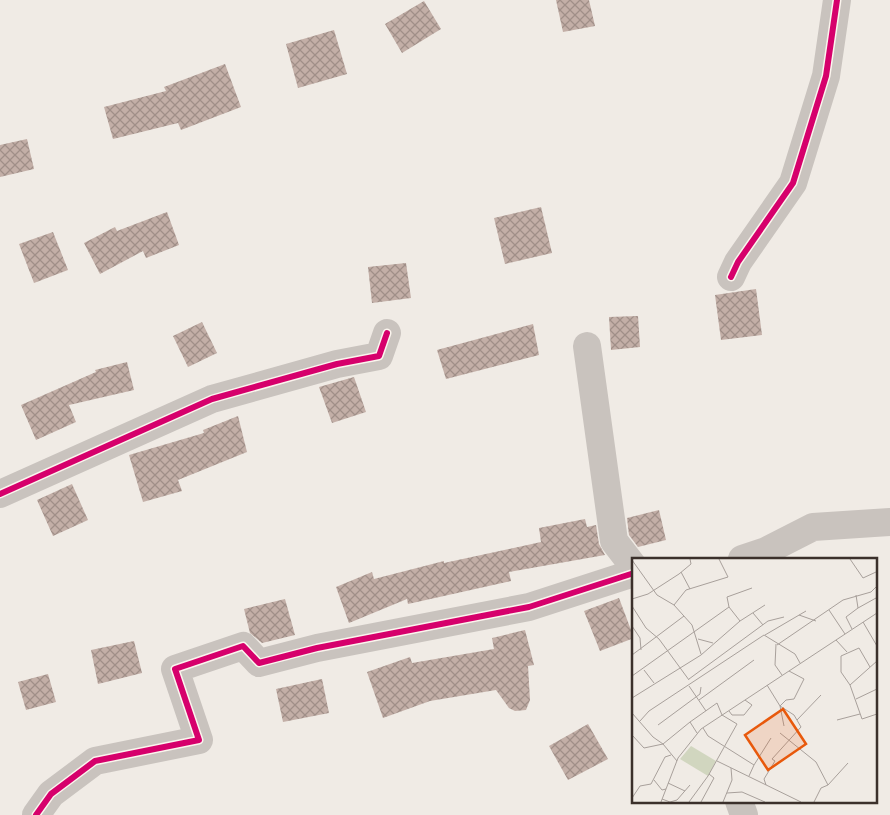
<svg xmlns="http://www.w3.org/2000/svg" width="890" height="815" viewBox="0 0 890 815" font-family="'Golos Text',sans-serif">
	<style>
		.building { fill: url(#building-cross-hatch) }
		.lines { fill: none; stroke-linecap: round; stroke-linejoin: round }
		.street { stroke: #c9c3be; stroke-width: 28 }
		.cycleway-casing { stroke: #fbf5ee; stroke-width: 9 }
		.cycleway { stroke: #d6006c; stroke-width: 6 }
		.inset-road { fill: none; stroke: #a8a09b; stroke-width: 1 }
		.view { fill: #e8590c; fill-opacity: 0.15; stroke: #e8590c; stroke-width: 2.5 }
		.inset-edge { fill: none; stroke: #3b302b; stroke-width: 2.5 }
	</style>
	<defs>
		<pattern id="building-cross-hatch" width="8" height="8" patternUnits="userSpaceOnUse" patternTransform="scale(1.25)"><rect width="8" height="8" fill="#c3afa7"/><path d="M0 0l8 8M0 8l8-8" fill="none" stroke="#a08f88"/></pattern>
	</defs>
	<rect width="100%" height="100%" fill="#f0ebe5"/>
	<!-- building -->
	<path class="building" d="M556 0H589L595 26 563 32Z
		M424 1 441 29 402 53 385 24Z
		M334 30 347 74 298 88 286 44Z
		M225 64 241 107 181 130 178 123 113 139 104 107 166 91 164 87Z
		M27 139 34 169 0 177V145Z
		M541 207 552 253 505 264 494 218Z
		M167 212 179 245 146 258 143 251 100 274 84 243 115 227 117 231Z
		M53 232 68 270 34 283 19 244Z
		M406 263 411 298 372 303 368 267Z
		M756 289 762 335 721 340 715 295Z
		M638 316 640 347 611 350 609 317Z
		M202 322 217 353 188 367 173 336Z
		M533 324 539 355 446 379 437 350Z
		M127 362 134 390 69 405 76 422 36 440 21 405 96 372 95 370Z
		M354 377 366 412 332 423 319 387Z
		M238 416 247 452 178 480 182 491 143 502 129 455 204 433 203 430Z
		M72 484 88 520 53 536 37 500Z
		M659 510 666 540 638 547 629 535 627 518Z
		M585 519 587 527 596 525 599 544 605 555 509 572 511 581 408 604 407 599 349 623 336 587 372 572 374 579 444 561V563L541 542 539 528Z
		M619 598 634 638 600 651 584 611Z
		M285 599 295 635 262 643 250 633 244 609Z
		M525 630 534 665 528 666 530 700 526 710 515 711 509 708 496 690 430 701 383 718 367 672 410 657 412 663 494 649 492 638Z
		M134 641 142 673 98 684 91 650Z
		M48 674 56 702 26 710 18 682Z
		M322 679 329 713 283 722 276 689Z
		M588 724 608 759 568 780 549 746Z"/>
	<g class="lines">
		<!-- street -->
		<path class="street" d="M731 277 738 262 793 183 826 76 837 0
			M587 346 614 541 634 567
			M0 494 212 399 337 364 379 356 387 333
			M742 559 766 551 813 527 890 522
			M739 801 744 815
			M36 815 51 794 95 761 199 740 175 669 243 646 259 663 317 648 529 607 634 573"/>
		<defs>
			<path id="cycleway" d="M731 277 738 262 793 183 826 76 837 0
				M0 494 212 399 337 364 379 356 387 333
				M36 815 51 794 95 761 199 740 175 669 243 646 259 663 317 648 529 607 634 573"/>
		</defs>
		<!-- cycleway casing -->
		<use href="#cycleway" class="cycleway-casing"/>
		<!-- cycleway -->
		<use href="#cycleway" class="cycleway"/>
	</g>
	<!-- overview -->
	<g transform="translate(632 558)">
		<rect width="245" height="245" fill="#f0ebe5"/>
		<path d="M59 188 84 203 76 218 48 201Z" fill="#d1d6bf"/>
		<path class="inset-road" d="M218 1 231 20 244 14M0 2 25 37 42 47 60 67 69 96M49 14 58 31M0 41 16 36 47 16 59 6 58 1M42 47 54 32 96 19 87 1M0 48 14 70 27 81 57 122M226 50 244 40 245 42M197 52 213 76M121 55 131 67M167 57 184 63M108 63 97 49 95 39 120 30M231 64 245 88M0 68 8 80 9 92M220 71 214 59 226 50 224 37M133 77 174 53M66 81 81 85M204 82 215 94M144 86 143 107 150 117M145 87 211 42 239 34 245 28M0 97 52 58M238 109 227 90 209 98V114L218 127 230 161 245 156M12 112 22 125M0 118 97 49M57 121 136 63 152 59M135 127 148 148 152 168M218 127 245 103M57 128 74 153M0 140 69 97 108 63 133 47M224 141 245 131M67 142 122 102M97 153 100 157H112L120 147 113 142M0 155 21 179 31 186 58 164 65 175M165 162 189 137M205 162 228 156M8 163 17 153 132 77 163 96 168 105M26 167 68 136 69 129M71 170 76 178 122 207 117 218M148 175 184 204 196 227M0 177 12 190 31 186 45 203M85 203 169 244M122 207 139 180M22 222 30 232 34 231M36 225 53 233M134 227 132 221 143 203 140 201 169 169 162 157 148 148 154 142 162 141 172 121 157 113M95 235 110 234 133 244M0 240 8 228 19 226 33 199 39 197M30 241 38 244 45 242 58 227M29 244 46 200 69 171 245 55M57 244 76 218 105 166 90 157 85 145 58 164M69 244 82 220 77 216M91 244 100 222 99 210M182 244 189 230 196 227 216 205"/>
		<path class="view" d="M151 151 174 186 136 212 113 177Z"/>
		<rect width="245" height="245" class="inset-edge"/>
	</g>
</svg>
